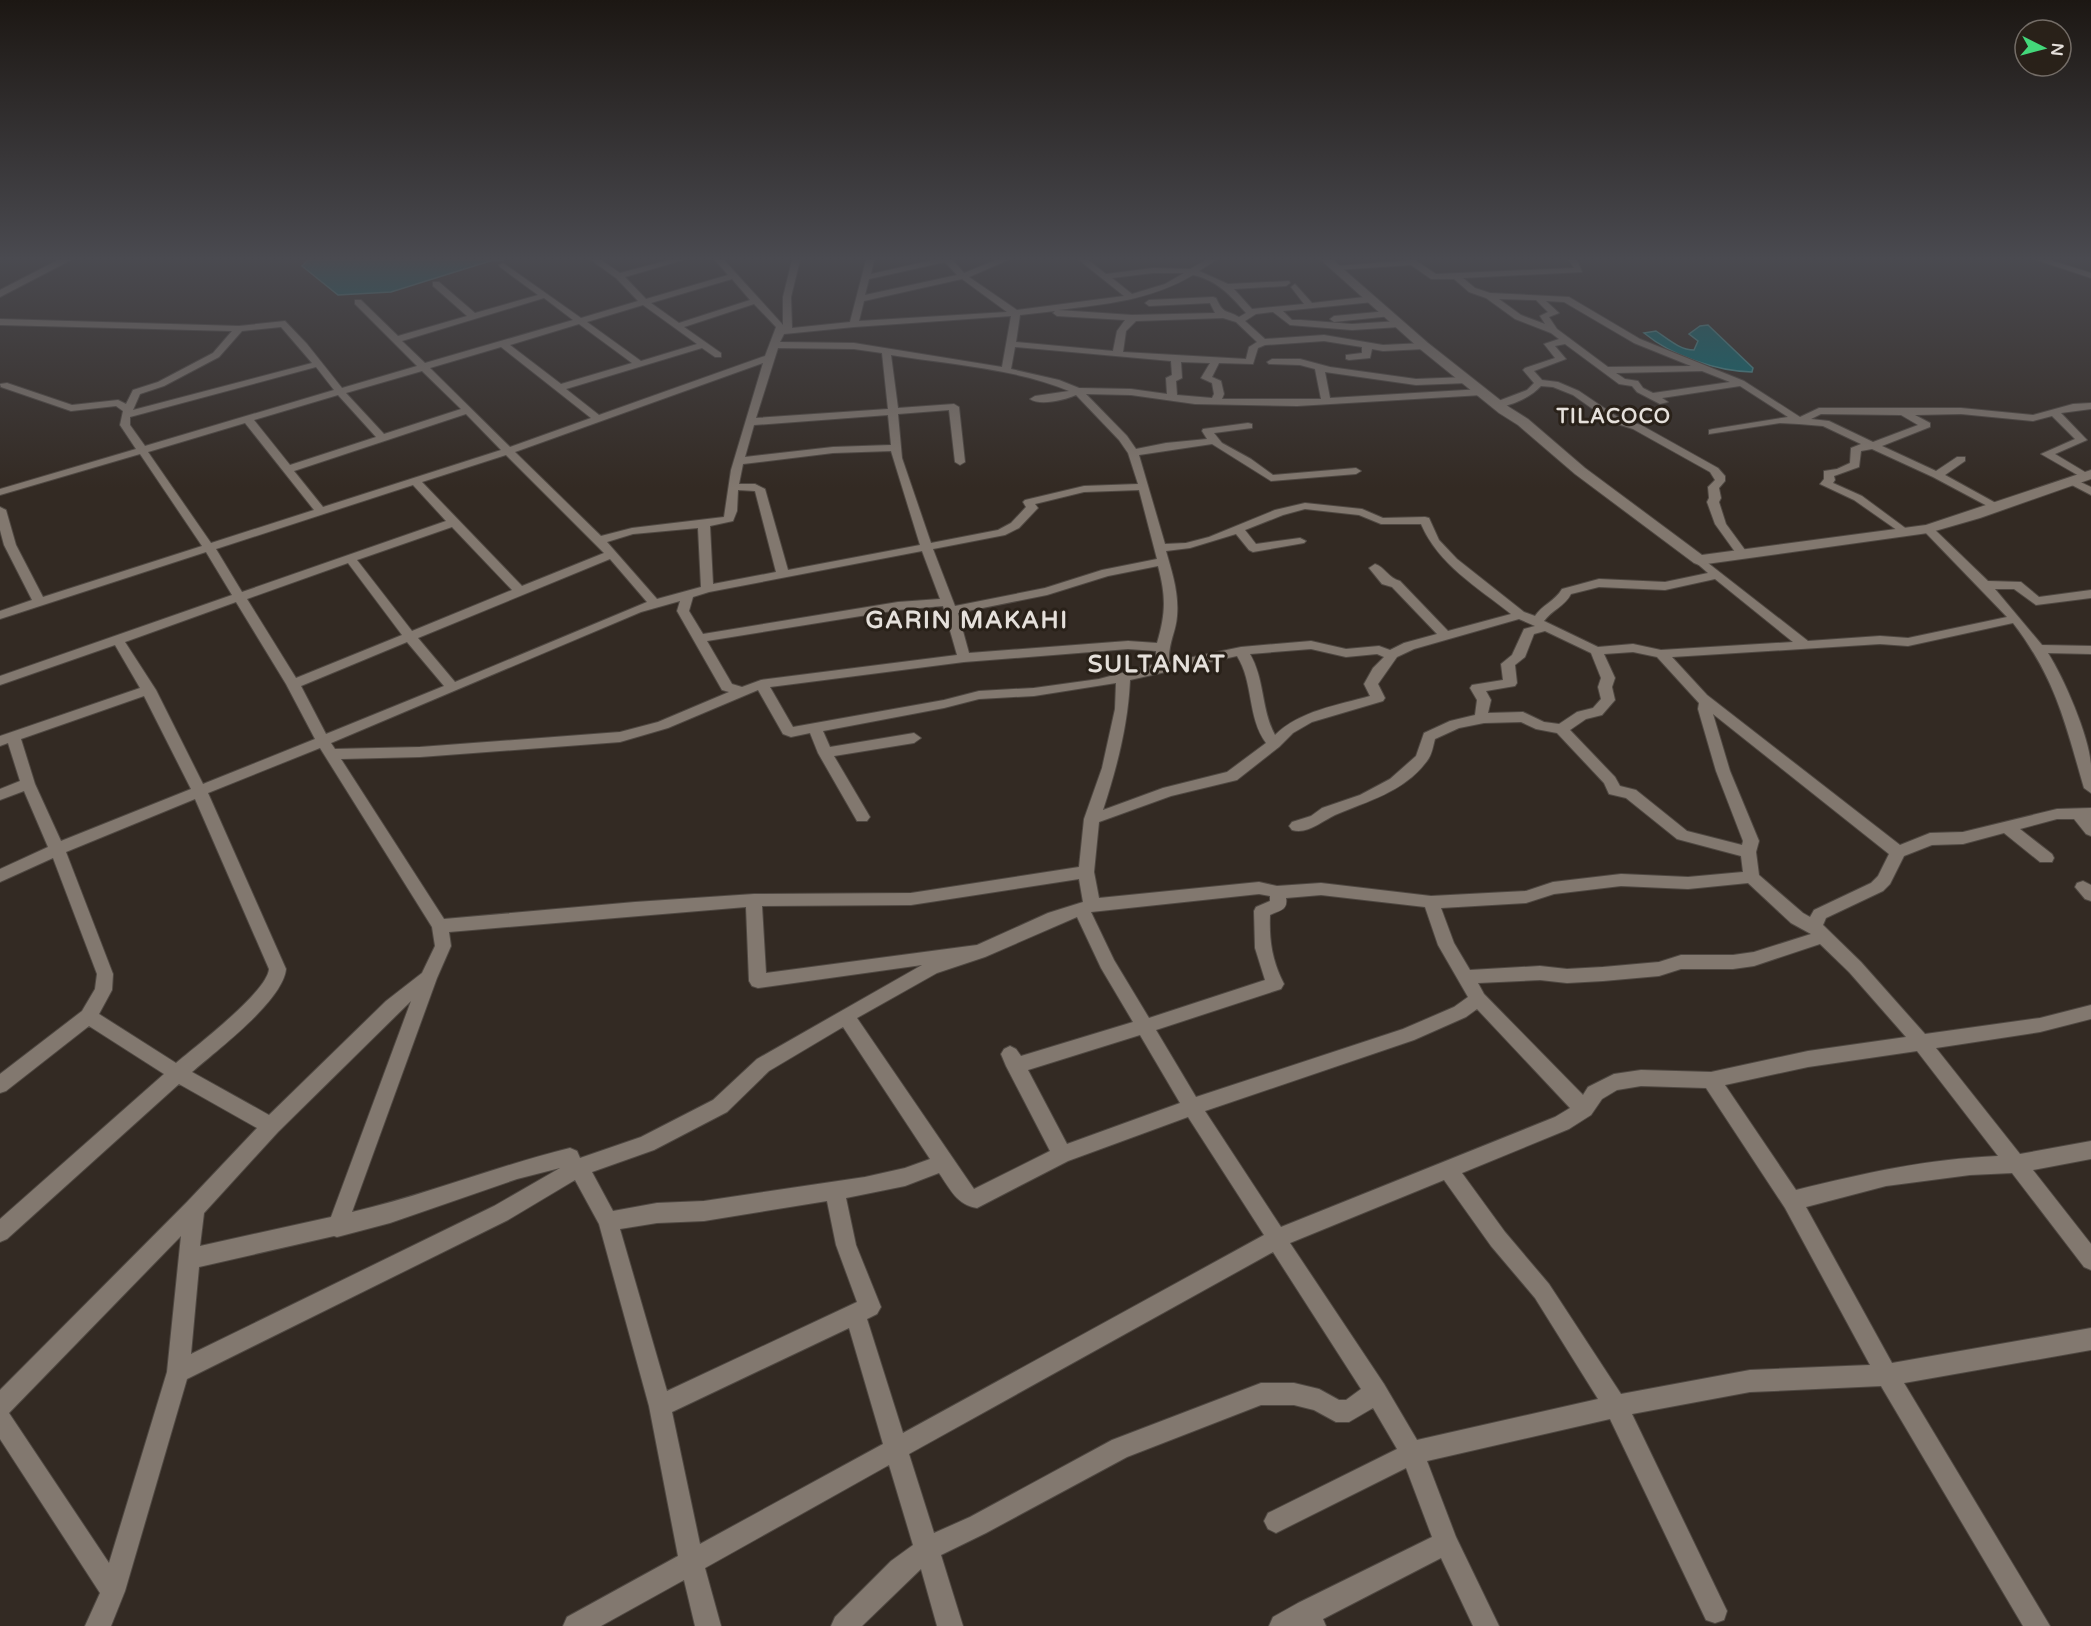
<svg xmlns="http://www.w3.org/2000/svg" width="2091" height="1626" viewBox="0 0 2091 1626" font-family="'Varela Round',sans-serif">
	<style>
		.water { fill: #056c73; stroke: #488f92; stroke-width: 1.5 }
		.lines { fill: none; stroke-linecap: round; stroke-linejoin: round }
		.minor-casing { stroke: #4f4842; stroke-width: 2 }
		.tertiary-casing { stroke: #4f4842; stroke-width: 2 }
		.minor { fill: #82786f; fill-rule: evenodd }
		.tertiary { fill: #82786f; fill-rule: evenodd }
		.labels { text-anchor: middle; stroke-width: 6; stroke-linejoin: round; paint-order: stroke }
		.far-district-label { font-size: 20px; font-weight: bold; letter-spacing: 1.5px; fill: #e5e0db; stroke: #292119 }
		.district-label { font-size: 24px; font-weight: bold; letter-spacing: 1.5px; fill: #e5e0db; stroke: #292119 }
	</style>
	<rect width="100%" height="100%" fill="#332a23"/>
	<!-- water -->
	<path class="water" d="M308 260H504L490 261 391 292 338 295 302 266Z
		M1708 325 1753 368 1752 372C1716 371 1672 356 1644 333L1656 331C1668 339 1680 350 1694 350L1698 341 1689 334 1700 326Z"/>
	<g class="lines">
		<defs>
			<path id="minor" d="M591 260H601L620 273 669 260H683L625 277 646 299 728 275 715 260H724L783 325V297L792 260H800L791 297 792 328 850 322 866 260H874L871 274 933 260H953L964 273 996 260H1008L969 277 1017 310 1124 296 1079 260H1088L1106 274 1153 268 1190 269 1206 260H1216L1199 271 1228 284 1289 281 1290 283 1286 286 1234 289 1252 309 1304 304 1291 287 1295 284 1312 303 1373 296 1377 299 1373 302 1283 311 1292 320H1301L1352 324 1399 321 1403 324 1399 327 1352 330 1290 325 1273 312 1256 314 1245 321 1265 339 1324 335 1383 345 1424 343 1429 346 1424 349 1383 351 1372 349 1370 358 1349 360 1346 359V355L1362 353V347L1324 341 1265 345 1258 348 1253 364 1219 363 1212 377 1221 381 1224 394 1222 399H1321L1315 369 1300 365 1269 364 1267 362 1272 359H1300L1330 367 1416 379 1467 377 1472 380 1467 383 1416 385 1325 372 1330 398 1482 389 1487 392 1482 395 1297 406 1195 404 1131 395 1086 394 1127 436 1136 449 1166 443 1207 439 1202 431 1203 429 1248 423 1252 424V428L1214 433 1222 443 1251 459 1273 475 1356 468 1361 471 1356 474 1271 481 1212 444 1139 455 1165 544 1186 543 1209 537 1275 510 1305 503 1362 509 1383 518 1425 517 1429 518 1439 540 1457 559 1524 612 1535 616C1542 605 1555 601 1562 589L1599 579 1665 582 1708 573 1693 560 1699 556 1808 641 1880 636 1908 638 2007 617 1924 531 1922 529 1928 526 1932 527 1988 581 2021 582 2039 597 2091 590V598L2036 605 2014 589H1995L2042 645 2091 646V654L2048 653C2064 678 2089 736 2091 765 2091 774 2091 784 2091 793L2084 788C2065 723 2056 679 2013 623L1908 646 1880 644 1672 657 1707 695 1900 845 1930 833 1963 832 2057 809 2091 808V836L2086 834 2074 819H2057L2020 829 2052 854 2054 858 2052 862H2040L2004 833 1963 844 1932 845 1904 856 1890 884 1883 891 1826 918 1823 925 1861 962 1925 1034 2040 1018 2091 1005V1019L2040 1032 1936 1048 2020 1154 2091 1141V1159L2033 1170 2091 1244V1270L2084 1267 2012 1173 1970 1175 1886 1186 1806 1207 1892 1363 2091 1328V1350L1904 1383 2050 1626H2023L1881 1386 1750 1392 1632 1414 1727 1611 1724 1620 1715 1623 1706 1620 1610 1419 1427 1461 1456 1537 1499 1626H1473L1441 1558 1323 1619 1326 1626H1269L1273 1617 1298 1603 1432 1537 1406 1468 1276 1533 1268 1529 1264 1521 1268 1513 1397 1449 1373 1408 1349 1422H1336L1314 1410 1294 1405H1261L1127 1457 986 1533 941 1555 963 1626H937L921 1569 862 1626H831L835 1617 891 1561 913 1545 889 1465 705 1568 721 1626H695L684 1580 601 1626H563L567 1617 678 1556 649 1406 599 1224 575 1180 508 1220 187 1379 125 1591 111 1626H85L100 1593 0 1439V1390L187 1202 257 1128 179 1084 7 1239 0 1242V1219L164 1074 89 1026 6 1091 0 1093V1074L82 1011 95 989 97 974 53 858 0 882V869L48 847 24 791 0 800V789L20 781 8 743 0 746V736L140 688 115 645 0 685V676L232 595 206 552 0 619V611L32 600 4 545 0 530V507L6 510 16 545 43 597 202 546 140 454 0 495V489L136 449 120 425 123 411 116 406 71 411 1 387 0 384 7 383 72 405 118 400 126 404 133 390 158 382 213 353 232 331 0 325V319L239 326 285 321 307 344 342 388 417 366 355 304V300H361L398 336 467 316 433 286V282H439L475 313 538 295 500 267 499 265 503 263 581 318 638 301 616 278ZM945 262 957 275 865 295 869 279ZM1153 273H1184L1165 284 1132 294 1112 278ZM1193 275C1217 280 1231 296 1246 313L1239 317C1225 309 1224 315 1216 298L1213 297 1149 300 1145 303 1149 306 1210 303 1215 313 1132 315 1058 310C1107 304 1151 300 1193 275ZM732 279 750 300 679 323 651 303ZM962 279 1007 312 859 321 864 301ZM544 298 573 320 425 363 402 341ZM754 304 776 327 765 356 599 415 566 389 702 348 715 357H721V353L684 327ZM643 305 697 344 641 361 587 322ZM1055 311 1053 313 1057 316 1125 320 1117 331 1113 351 1016 342 1020 315ZM1011 316 1002 367 854 343 780 342 784 334 854 327ZM1223 318 1236 322 1257 342 1249 347 1246 359 1123 352 1126 331 1136 321ZM579 324 632 363 561 384 510 345ZM281 327 312 363 133 410 140 394 164 386 219 357 242 331ZM501 347 591 418 510 447 430 368ZM1015 347 1171 361 1172 375 1166 378 1167 394 1131 389 1079 388 1059 380 1011 369ZM778 348 854 349 882 353 888 409 756 418ZM891 355C947 364 1018 369 1069 391L1035 396 1030 399C1040 406 1065 400 1076 395L1119 440 1128 453 1138 484 1084 486 1025 500 1023 502 1026 507 1011 523 998 530 931 543 902 458 898 414 949 410 955 462 960 465 965 462 959 407 954 404 898 408ZM1181 362 1210 363 1201 378 1212 383 1214 394 1212 398 1177 395 1176 381 1182 378ZM763 363 731 470 724 517 632 528 601 536 515 452ZM316 367 334 390 145 446 130 425V417ZM422 371 461 409 384 434 346 393ZM338 395 376 437 290 465 254 420ZM466 414 501 450 323 507 294 471ZM888 415 891 445 833 447 745 457 754 425ZM245 423 314 510 211 543 148 452ZM891 451 920 545 788 570 765 489 755 484H739L743 464 833 453ZM506 455 604 553 522 586 422 482ZM413 485 446 521 242 592 216 549ZM738 490 755 491 776 572 713 584 710 526 733 521 737 511ZM1139 490 1157 559 1102 570 1045 588 955 606 933 549 1005 535 1019 528 1036 510 1038 508 1035 504 1084 492ZM1305 509 1359 515 1381 524H1421C1438 564 1477 587 1511 614L1448 631 1400 581C1388 578 1385 567 1375 564L1369 568 1382 584 1392 587 1437 634 1404 643 1390 650 1379 646 1346 649 1311 641 1241 647 1169 662C1168 643 1176 632 1177 616 1179 593 1172 572 1166 551L1190 548 1236 534 1249 550 1253 552 1304 543 1306 541 1300 538 1256 544 1245 530 1283 515ZM452 527 512 590 412 631 357 560ZM698 528 701 587 657 599 607 542 633 534ZM922 551 940 599 898 602 703 634 689 611 693 597 709 592ZM610 559 647 602 455 682 418 638ZM348 563 402 635 296 678 247 599ZM1158 566C1166 596 1166 613 1157 643L1128 641 969 653 958 613 1047 595 1108 576ZM1715 579 1793 642 1661 650 1633 644 1598 647 1544 621C1552 610 1565 606 1571 594L1599 587 1665 590ZM680 601 677 611 722 690 729 692 658 722 620 732 420 747 335 749 331 743 641 612ZM236 602 286 684 315 739 203 784 156 690 125 642ZM943 606 957 655 761 680 742 687 732 684 707 641 898 610ZM1519 619 1535 626 1524 629 1512 655 1501 664 1503 680 1472 685 1470 688 1477 700 1475 715 1450 721 1424 733 1416 756 1390 779 1360 795 1322 808 1311 816 1292 822 1289 826 1292 830C1307 835 1322 821 1335 815 1368 801 1404 792 1427 761 1432 755 1433 746 1435 739L1459 728 1484 723 1521 722 1536 729 1557 733 1604 783 1609 794 1626 798 1677 839 1741 856 1743 872 1688 877 1621 874 1553 882 1526 891 1431 896 1321 883 1277 886 1259 882 1099 898 1094 872 1099 822 1171 796 1237 780 1279 747 1293 733 1312 722 1383 701 1385 698 1378 684 1397 657 1414 649ZM1545 631 1591 653 1601 678 1598 687 1601 699 1593 708 1577 712 1559 724 1544 722 1523 712 1488 713 1491 700 1486 691 1515 686 1517 683 1515 665 1525 657 1534 634ZM407 642 444 686 326 734 301 686ZM1128 649 1156 651V664L1099 679 1034 688 979 691 944 700 793 727 770 687 964 662ZM1311 649 1346 657 1377 654 1384 657 1373 668 1364 684 1370 696C1338 705 1299 711 1275 735 1261 709 1265 680 1250 654ZM1633 652 1657 657 1699 703 1698 709 1716 771 1743 841 1742 845 1687 831 1636 790 1620 786 1615 777 1570 730 1586 719 1602 715 1615 700 1612 687 1615 678 1604 654ZM1237 656C1254 683 1247 717 1266 743L1227 772 1163 788 1103 810C1117 767 1128 725 1130 680ZM1116 683 1115 709 1102 768 1084 819 1079 867 911 893 754 894 635 902 444 919 341 759 420 757 620 742 668 728 758 690 783 734 791 737 810 733 818 753 857 821H867L870 817 834 756 914 743 921 738 914 733 830 747 823 731 944 708 979 699 1034 696ZM144 696 191 789 61 841 35 784 21 739ZM1713 714 1889 854 1878 876 1871 883 1814 910 1810 917 1803 913 1759 875 1756 852 1759 841 1730 771ZM320 748 432 927 435 946 422 973 386 1001 269 1115 192 1072C216 1051 283 1001 286 969L208 793ZM195 799 269 969C267 992 196 1046 176 1063L99 1014 112 990 113 974 66 852ZM1079 879 1083 902 1048 913 977 945 766 973 762 906 911 905ZM1748 883 1791 923 1811 934 1754 952 1733 955H1681L1659 962 1603 967 1567 969 1540 966 1470 970 1454 943 1441 908 1526 903 1554 894 1621 886 1688 889ZM1259 894 1270 896V901L1256 907 1254 911 1255 948 1265 980 1149 1018 1114 960 1091 912ZM1321 895 1425 907 1438 945 1468 997 1454 1007 1403 1029 1196 1097 1156 1030 1281 989 1284 984C1272 961 1269 940 1270 915 1280 910 1288 910 1286 898ZM746 907 749 981 752 986 758 988 922 965 757 1059 713 1100 641 1137 580 1158 577 1151 570 1148C496 1166 426 1195 352 1212L437 978 451 946 449 932ZM1077 917 1101 968 1133 1022 1021 1056 1016 1049 1010 1046 1004 1049 1001 1054 1006 1066 1050 1151 974 1189 857 1018 937 973 985 957ZM1820 944 1849 972 1906 1037 1808 1051 1711 1072 1641 1070 1614 1074 1588 1087 1583 1095 1484 994 1478 983 1540 980 1567 983 1603 981 1659 976 1681 969H1733L1754 966ZM411 1001 331 1217 200 1246 204 1213 278 1132ZM1477 1009 1570 1108 1555 1117 1281 1227 1205 1111 1414 1040 1466 1017ZM843 1027 930 1159 905 1168 865 1177 704 1201 657 1203 613 1211 592 1172 654 1150 727 1112 769 1071ZM1140 1035 1180 1103 1067 1144 1028 1070ZM1917 1051 1998 1156C1927 1159 1865 1173 1796 1190L1725 1085 1808 1067ZM1641 1086 1706 1088 1785 1208 1870 1365 1750 1370 1621 1394 1549 1284 1505 1232 1462 1173 1569 1129 1591 1115 1602 1099 1617 1090ZM1188 1117 1264 1235 903 1433 867 1319 877 1314 881 1307 856 1245 846 1198 905 1186 939 1173C950 1189 957 1205 977 1208L1068 1161ZM560 1168 494 1206 191 1354 199 1267 334 1236 337 1237 390 1223 517 1179ZM1444 1180 1491 1246 1535 1298 1598 1399 1417 1440 1384 1384 1290 1243ZM827 1201 836 1245 857 1302 667 1391 620 1229 657 1223 704 1221ZM181 1236 167 1372 109 1563 9 1413ZM1273 1252 1361 1389 1346 1400H1339L1319 1389 1294 1383H1261L1112 1440 970 1517 934 1533 909 1454ZM849 1328 883 1444 700 1544 672 1412Z
				M1415 260 1436 274 1574 268 1569 260H1577L1582 272 1463 278 1475 288 1490 293 1569 297 1640 339 1744 381 1800 417 1819 408H1961L2033 415 2073 404 2091 403V409L2061 413 2087 440 2055 454 2090 475 2089 477H2081L2041 454 2075 439 2052 416 2033 421 1961 414 1915 415 1930 423V427L1882 446 1936 471 1957 457H1965V461L1945 475 2003 507 2001 509H1993L1933 477 1872 449 1861 451 1859 467 1834 476 1835 480 1833 483 1862 496 1908 530V534L1904 535 1854 500 1820 484 1824 479V471L1837 469 1850 463 1851 448 1861 444 1823 426 1799 424 1780 423 1709 434V430L1713 429 1788 417 1740 386 1662 398 1668 402 1660 404 1637 392 1632 386 1619 384 1565 344 1555 346 1566 359 1534 371 1542 380 1558 382 1579 391 1619 418 1641 425 1718 468 1725 476V481L1719 488 1721 498 1719 502 1726 524 1748 554 1746 556H1738L1715 524 1707 502 1709 498 1708 487 1715 480 1710 472 1633 429 1611 422 1573 395 1553 387 1541 386C1531 397 1509 408 1493 407V403L1527 390 1534 383 1523 370 1525 368 1555 358 1544 344 1559 339 1551 333 1515 319 1486 298 1469 292 1454 279H1431L1411 265 1336 270 1332 268 1336 266ZM1499 299 1536 300 1548 312 1540 316 1545 324 1521 315ZM1546 301 1564 302 1634 343 1691 366 1608 367 1557 329 1549 317 1559 313ZM1702 371 1730 382 1653 393 1643 388 1638 381 1625 379 1616 373ZM1821 414 1901 415 1918 425 1873 442 1829 421 1811 419Z
				M2037 260H2050L2091 273V278Z
				M1388 311 1392 314 1391 316 1334 322 1330 319 1334 316Z
				M2072 478 2091 487V495L2068 483V479Z
				M2083 881 2091 885V901L2085 899 2075 887 2077 883Z"/>
			<path id="tertiary" d="M58 260H71L0 297V290Z
				M1321 260H1333L1428 343 1509 407 1528 419 1585 468 1702 555 1926 525 2091 470V479L1980 518 1928 533 1699 565 1694 563 1575 474 1518 425 1499 413 1420 349Z"/>
		</defs>
		<!-- minor casing -->
		<use href="#minor" class="minor-casing"/>
		<!-- tertiary casing -->
		<use href="#tertiary" class="tertiary-casing"/>
		<!-- minor -->
		<use href="#minor" class="minor"/>
		<!-- tertiary -->
		<use href="#tertiary" class="tertiary"/>
	</g>
	<!-- sky -->
	<linearGradient id="sky" x2="0" y2="1"><stop stop-color="#1c1713"/><stop offset="0.53" stop-color="#4a4a50"/><stop offset="1" stop-color="#4a4a50" stop-opacity="0"/></linearGradient>
	<rect width="2091" height="488" fill="url(#sky)"/>
	<g class="labels">
		<!-- far-district labels -->
		<g class="far-district-label">
			<text x="1614" y="423">TILACOCO</text>
		</g>
		<!-- district labels -->
		<g class="district-label">
			<text x="967" y="628">GARIN MAKAHI</text>
			<text x="1157" y="672">SULTANAT</text>
		</g>
	</g>
	<!-- north arrow -->
	<g transform="translate(2043 48) rotate(96)"><circle r="28" fill="#292119" stroke="#746d67" stroke-width="1.5"/>
	<path d="M0-4.5L10 22L0 15L-10 22Z" fill="#44d77a"/>
	<text y="-9" font-size="16" font-weight="bold" text-anchor="middle" fill="#e5e0db">N</text>
	</g>
</svg>
